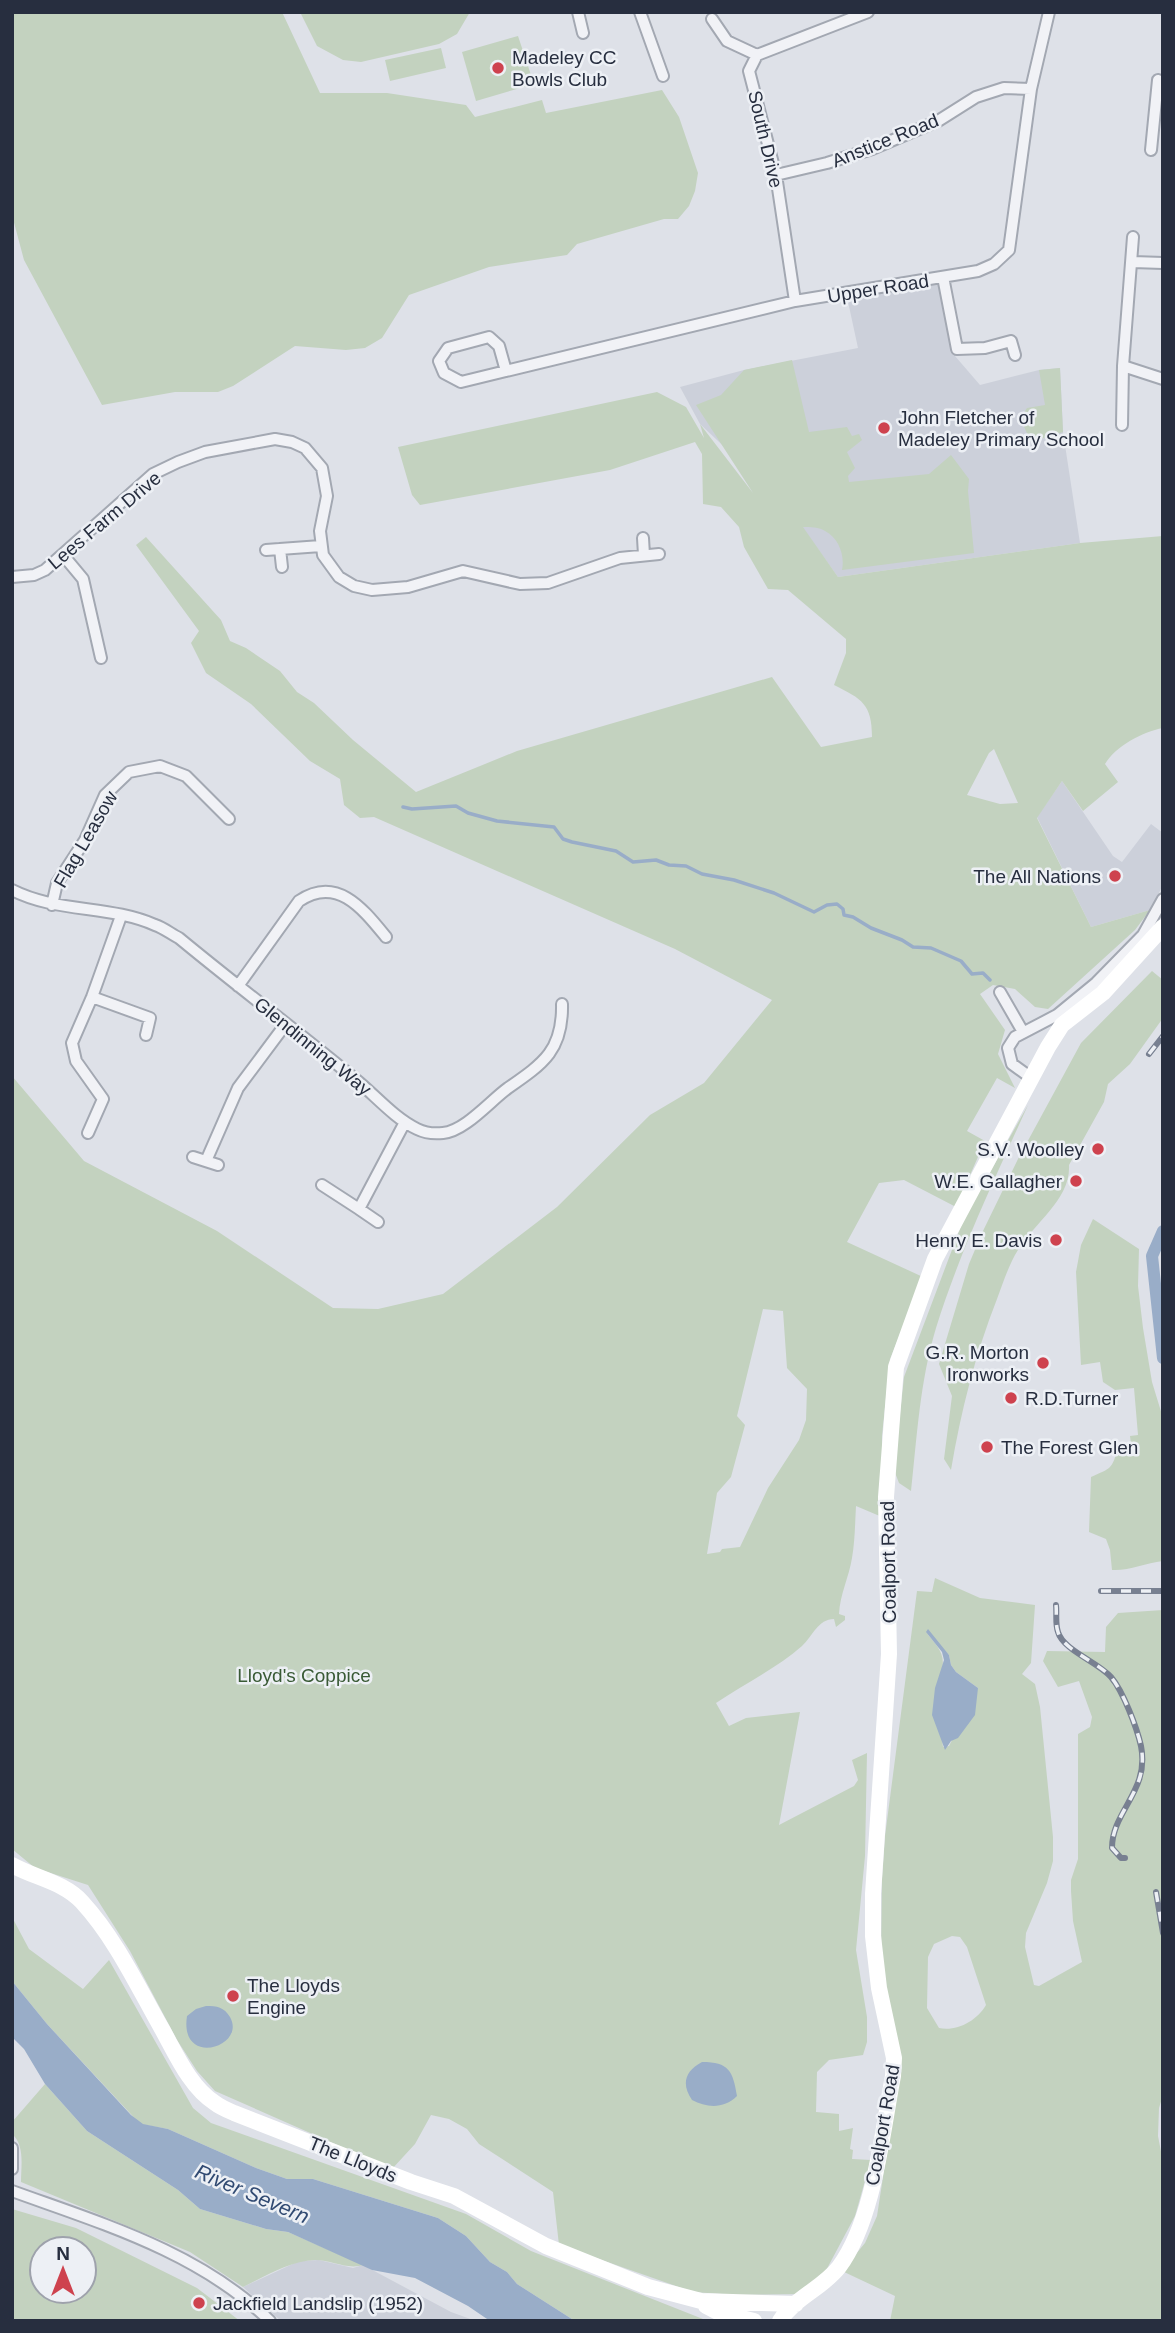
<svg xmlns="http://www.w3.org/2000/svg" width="1175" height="2333" viewBox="0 0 1175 2333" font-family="Arial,sans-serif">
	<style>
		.built { fill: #ccd0da }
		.green { fill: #c3d2bf; fill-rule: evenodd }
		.water { fill: #99adc8 }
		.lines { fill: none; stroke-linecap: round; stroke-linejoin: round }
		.stream { stroke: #99adc8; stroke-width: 3.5 }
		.canal { stroke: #99adc8; stroke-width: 12 }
		.street-casing { stroke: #a3a8b2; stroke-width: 14 }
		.street { stroke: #f1f2f6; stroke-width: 10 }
		.secondary { stroke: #fff; stroke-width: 16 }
		.rail-casing { stroke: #788091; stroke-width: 6 }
		.rail { stroke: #edf0f5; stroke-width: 3.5; stroke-dasharray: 10; stroke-linecap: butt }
		.poi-dot { fill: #ce424e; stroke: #edf0f5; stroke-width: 2.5 }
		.labels { text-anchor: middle; stroke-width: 5; stroke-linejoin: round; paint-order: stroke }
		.poi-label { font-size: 19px; fill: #272e3f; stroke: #edf0f5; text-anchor: start }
		.street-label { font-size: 19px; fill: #272e3f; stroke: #edf0f5 }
		.park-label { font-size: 19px; fill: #395a35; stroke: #edf0f5 }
		.water-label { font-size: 21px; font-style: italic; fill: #314a72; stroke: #edf0f5 }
	</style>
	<rect width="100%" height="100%" fill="#dee1e8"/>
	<!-- built -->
	<path class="built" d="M939 284 955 356 980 385 1039 370 1060 368 1063 432 1080 543 838 577 787 506 700 424 680 387 744 370 858 348 847 297Z
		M1062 781 1113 856 1122 862 1151 824 1163 833V885L1150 910 1091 927 1037 817Z
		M319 2260 353 2268 363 2265 451 2312 476 2321H281L243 2287 299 2261Z"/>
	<!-- green -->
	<path class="green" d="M12 12H282L320 93H387L466 105 475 117 542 100 546 113 662 90 679 117 698 173 695 191 689 206 678 219H664L577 244 567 255 489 267 409 295 382 338 365 348 346 350 295 346 233 386 218 392H175L102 405 24 260 12 215Z
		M300 12H470L457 34 439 44 361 62 343 60 317 46Z
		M518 36 534 84 476 101 462 52Z
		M441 48 446 68 390 81 385 60Z
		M792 360 809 432 847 427 852 436 859 434 862 440 847 452 855 468 848 476 849 482 929 474 951 455 969 479 968 491 974 553 842 570C845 556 839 538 825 531 820 527 809 527 803 527L838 577 1080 543 1163 536V728C1142 732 1116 746 1105 764L1118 782 1083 811 1062 781 1037 818 1091 927 1150 910 1135 930 1048 1009 1035 1007 1015 989 993 985 980 994 1005 1030 998 1054 1015 1088 997 1078 967 1131 985 1141 956 1207 904 1180 879 1183 847 1242 923 1277 890 1359 882 1436V1517L856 1506C855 1523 855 1541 852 1558 849 1577 840 1594 839 1614L845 1616V1620L836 1627 834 1619C818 1619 813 1636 802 1646 777 1668 744 1684 716 1703L729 1726 746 1718 800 1712 779 1825 854 1786 858 1780 852 1760 867 1753 865 1856 856 1950 867 2017V2042L863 2055 829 2060 817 2072 816 2112 839 2114V2131L853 2128 850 2149 853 2150 852 2159 871 2160 855 2216 822 2278 803 2294 737 2295 693 2292 559 2245 553 2192 479 2144 467 2129 449 2119 431 2115 415 2144 392 2169 215 2091 197 2071 177 2040 130 1951 88 1885 35 1868 12 1849V1076L84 1161 217 1231 333 1308 378 1309 443 1294 557 1207 650 1115 704 1083 772 1000 675 949 374 817 360 818 344 805 340 779 310 761 251 704 206 673 191 643 199 631 136 545 146 537 221 620 230 641 246 648 280 671 297 692 314 703 353 740 416 792 517 751 772 677 821 747 872 737C872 704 862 699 834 685L846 653V639L788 590 768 589 744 547 739 527 721 507 703 504 702 454 695 442 610 470 420 505 412 495 398 447 657 392 686 407 704 438 700 424 753 493 696 405 721 395 744 370ZM994 749 1018 803 1000 804 967 795 989 753ZM763 1309 783 1311 787 1368 807 1389 806 1420 799 1440 768 1488 740 1547 722 1549 720 1552 707 1554 717 1493 731 1477 745 1425 737 1416Z
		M1060 368 1063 432 1031 442 1020 418 1027 408 1045 405 1039 370Z
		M1152 971 1163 980V1018L1130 1064 1108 1084 1104 1102 1069 1165C1071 1199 1034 1223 1018 1250 1009 1264 1003 1283 997 1299 975 1355 961 1411 951 1470L944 1459 952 1396 939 1364 969 1264 982 1233 1018 1159 1081 1043Z
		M1028 1105C995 1178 960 1251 936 1328 920 1381 917 1436 911 1491L899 1483 894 1470 904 1377 964 1218Z
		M1093 1219 1139 1249 1138 1286 1143 1328 1152 1382 1163 1418V1561C1145 1563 1129 1571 1112 1570L1110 1550 1106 1539 1089 1532 1091 1477C1111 1468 1112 1470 1118 1447L1131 1444 1130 1436 1138 1435 1134 1388 1115 1390 1103 1382 1100 1362 1081 1365 1076 1272 1081 1245Z
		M935 1578 980 1598 1035 1605 1031 1663 1022 1674 1035 1684 1040 1707 1053 1837V1861L1047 1883 1026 1933 1025 1947 1034 1985 1039 1986 1082 1962 1073 1921 1071 1891V1880L1078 1859V1734L1090 1727 1092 1717 1079 1681 1058 1687 1043 1661 1047 1651 1105 1652 1106 1627 1118 1613 1163 1610V2095L1159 2108 1158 2136 1163 2162V2321H890L895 2296 842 2271 865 2243 877 2216 898 2080 881 1960 882 1880 885 1836 917 1591 932 1592ZM926 1632 949 1655 951 1665 956 1672 978 1688 949 1746 943 1747 942 1739V1670C946 1653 936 1645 926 1632ZM952 1936 960 1937 967 1947 986 2005C977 2021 956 2032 939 2028L927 2008 928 1957 934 1944Z
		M12 1917 29 1949 83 1989 109 1960 193 2108 211 2123 466 2214 531 2251 708 2321H575L517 2284 507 2272 490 2262 466 2236 438 2218 313 2179H287L256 2168 168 2129 140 2124 47 2024 12 1981Z
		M45 2084 87 2131 178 2190 200 2209 266 2229 288 2232 363 2265C347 2270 332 2260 315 2260 290 2261 266 2276 243 2287L190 2252 21 2182C21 2166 25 2145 12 2134V2122Z
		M12 2209 76 2228 197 2288 240 2321H12ZM84 2249V2291H42V2249Z"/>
	<!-- water -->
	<path class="water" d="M928 1629 949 1655 951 1665 956 1672 978 1688 975 1715 958 1738 951 1741 945 1750 932 1715 935 1688 944 1660 942 1652 926 1632Z
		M12 1981 47 2024 131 2115 143 2124 168 2129 256 2168 287 2179H313L438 2218 466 2236 490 2262 507 2272 517 2284 575 2321H490L468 2306 415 2278 372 2270 288 2232 266 2229 200 2209 178 2190 87 2131 45 2084 24 2049 12 2037Z
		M206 2006C217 2006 224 2007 230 2017 247 2047 179 2068 187 2016L196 2009Z
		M702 2062C729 2062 733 2071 737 2096 724 2109 707 2108 692 2100 681 2084 685 2071 702 2062Z"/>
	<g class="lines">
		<!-- stream -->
		<path class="stream" d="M403 807 412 809 456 806 468 813 497 821 554 827 563 839 572 842 616 851 633 862 656 860 669 865 686 866 702 874 734 880 774 893 814 912 827 905 837 904 843 909 844 915 853 917 871 928 902 940 913 947 931 948 961 961 972 974 983 973 990 980"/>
		<!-- canal -->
		<path class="canal" d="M1163 1231 1152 1256 1163 1358"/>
		<defs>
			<path id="street" d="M578 12 583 33
				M640 12 663 76
				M712 19 727 41 757 55
				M1151 150 1158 80
				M776 175 827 163 872 149 938 121 976 97 1004 88 1031 89
				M1133 237 1123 366 1163 379
				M1133 262 1163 263
				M943 277 957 349 985 348 1011 341 1015 355
				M795 301 776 175 749 71 757 55 868 12
				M506 371 499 346 489 337 448 348 439 361 444 373 461 382 506 371 795 301 978 271 994 264 1009 250 1031 89 1049 12
				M1122 425 1123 366
				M643 538 644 555
				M280 549 282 567
				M266 550 321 546
				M63 555 83 579 101 658
				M12 577 34 575 45 570 153 474 178 462 205 452 275 439 292 442 305 448 322 468 327 496 320 531 323 555 339 577 354 586 372 590 408 587 463 571 520 584 548 583 620 558 659 554
				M12 890C57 913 110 905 155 925 164 928 171 934 179 938 237 986 297 1031 355 1079 375 1095 394 1118 417 1129 425 1133 434 1134 443 1133 465 1131 490 1101 508 1088 544 1063 563 1050 562 1004
				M52 905 57 883 85 840 105 795 129 772 160 766 186 776 229 819
				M238 986 299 901C337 875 363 909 386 937
				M1000 992 1023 1032
				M92 997 150 1018 146 1035
				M1030 1077 1012 1064 1008 1048 1015 1037 1057 1015 1096 983 1143 935 1163 899
				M88 1133 103 1099 76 1061 72 1043 92 997 121 916
				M193 1157 218 1165
				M206 1161 238 1088 285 1025
				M322 1185 359 1209
				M378 1222 359 1209 405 1122
				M12 2148V2169
				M12 2191C103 2224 199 2252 270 2321"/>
		</defs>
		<!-- street casing -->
		<use href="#street" class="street-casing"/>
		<!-- street -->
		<use href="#street" class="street"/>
		<!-- secondary -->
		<path class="secondary" d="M12 1865C35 1878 64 1882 82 1902 116 1939 138 1987 162 2029 176 2054 190 2087 215 2103 220 2107 227 2110 234 2113L411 2182 454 2196 546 2246 648 2287 701 2301 796 2304
			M706 2306 735 2321
			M725 2314 754 2321
			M780 2321C794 2298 823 2288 839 2267 874 2220 882 2133 893 2076L894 2058 879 1988 873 1936V1894L889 1654 886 1497 896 1367 935 1259 1048 1047 1062 1025 1103 993 1163 927"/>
		<defs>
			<path id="rail" d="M1149 1054 1163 1036
				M1101 1591H1163
				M1056 1605C1057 1613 1055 1624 1058 1632 1063 1650 1098 1662 1111 1677 1123 1691 1137 1728 1141 1746 1150 1791 1112 1811 1112 1848L1121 1858H1125
				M1156 1892 1163 1933"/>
		</defs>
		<!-- rail casing -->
		<use href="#rail" class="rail-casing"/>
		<!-- rail -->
		<use href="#rail" class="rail"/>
	</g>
	<!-- markers -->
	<g class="poi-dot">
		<circle cx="498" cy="68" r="7"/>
		<circle cx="884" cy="428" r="7"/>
		<circle cx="1115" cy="876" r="7"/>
		<circle cx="1098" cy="1149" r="7"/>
		<circle cx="1076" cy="1181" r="7"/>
		<circle cx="1056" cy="1240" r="7"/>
		<circle cx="1043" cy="1363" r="7"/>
		<circle cx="1011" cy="1398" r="7"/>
		<circle cx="987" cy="1447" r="7"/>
		<circle cx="233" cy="1996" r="7"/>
		<circle cx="199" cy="2303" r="7"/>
	</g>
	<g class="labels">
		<!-- poi labels -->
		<g class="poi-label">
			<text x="512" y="64">Madeley CC<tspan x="512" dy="22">Bowls Club</tspan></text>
			<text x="898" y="424">John Fletcher of<tspan x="898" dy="22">Madeley Primary School</tspan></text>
			<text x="1101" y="883" text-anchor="end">The All Nations</text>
			<text x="1084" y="1156" text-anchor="end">S.V. Woolley</text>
			<text x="1062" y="1188" text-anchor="end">W.E. Gallagher</text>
			<text x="1042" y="1247" text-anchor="end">Henry E. Davis</text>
			<text x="1029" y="1359" text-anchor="end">G.R. Morton<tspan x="1029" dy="22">Ironworks</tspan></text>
			<text x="1025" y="1405">R.D.Turner</text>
			<text x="1001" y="1454">The Forest Glen</text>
			<text x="247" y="1992">The Lloyds<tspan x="247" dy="22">Engine</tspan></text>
			<text x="213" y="2310">Jackfield Landslip (1952)</text>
		</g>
		<!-- street labels -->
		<g class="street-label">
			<text transform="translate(766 139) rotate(77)" y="7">South Drive</text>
			<text transform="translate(885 140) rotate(-22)" y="7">Anstice Road</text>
			<text transform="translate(878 288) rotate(-9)" y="7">Upper Road</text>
			<text transform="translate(104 520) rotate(-40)" y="7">Lees Farm Drive</text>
			<text transform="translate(85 839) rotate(-60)" y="7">Flag Leasow</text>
			<text transform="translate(313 1046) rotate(39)" y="7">Glendinning Way</text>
			<text transform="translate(888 1562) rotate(-91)" y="7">Coalport Road</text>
			<text transform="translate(882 2125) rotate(-80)" y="7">Coalport Road</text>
			<text transform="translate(353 2159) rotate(22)" y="7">The Lloyds</text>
		</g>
		<!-- park labels -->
		<g class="park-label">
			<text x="304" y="1682">Lloyd's Coppice</text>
		</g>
		<!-- water labels -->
		<g class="water-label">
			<text transform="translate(252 2194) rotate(23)" y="7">River Severn</text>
		</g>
	</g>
	<!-- border -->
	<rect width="1175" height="2333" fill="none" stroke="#272e3f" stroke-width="28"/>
	<!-- north arrow -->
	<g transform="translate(63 2270)"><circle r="33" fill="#edf0f5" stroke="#9ea2ac" stroke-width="2"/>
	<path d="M0-5L12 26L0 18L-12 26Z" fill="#ce424e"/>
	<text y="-10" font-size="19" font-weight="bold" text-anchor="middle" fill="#272e3f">N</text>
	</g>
</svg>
